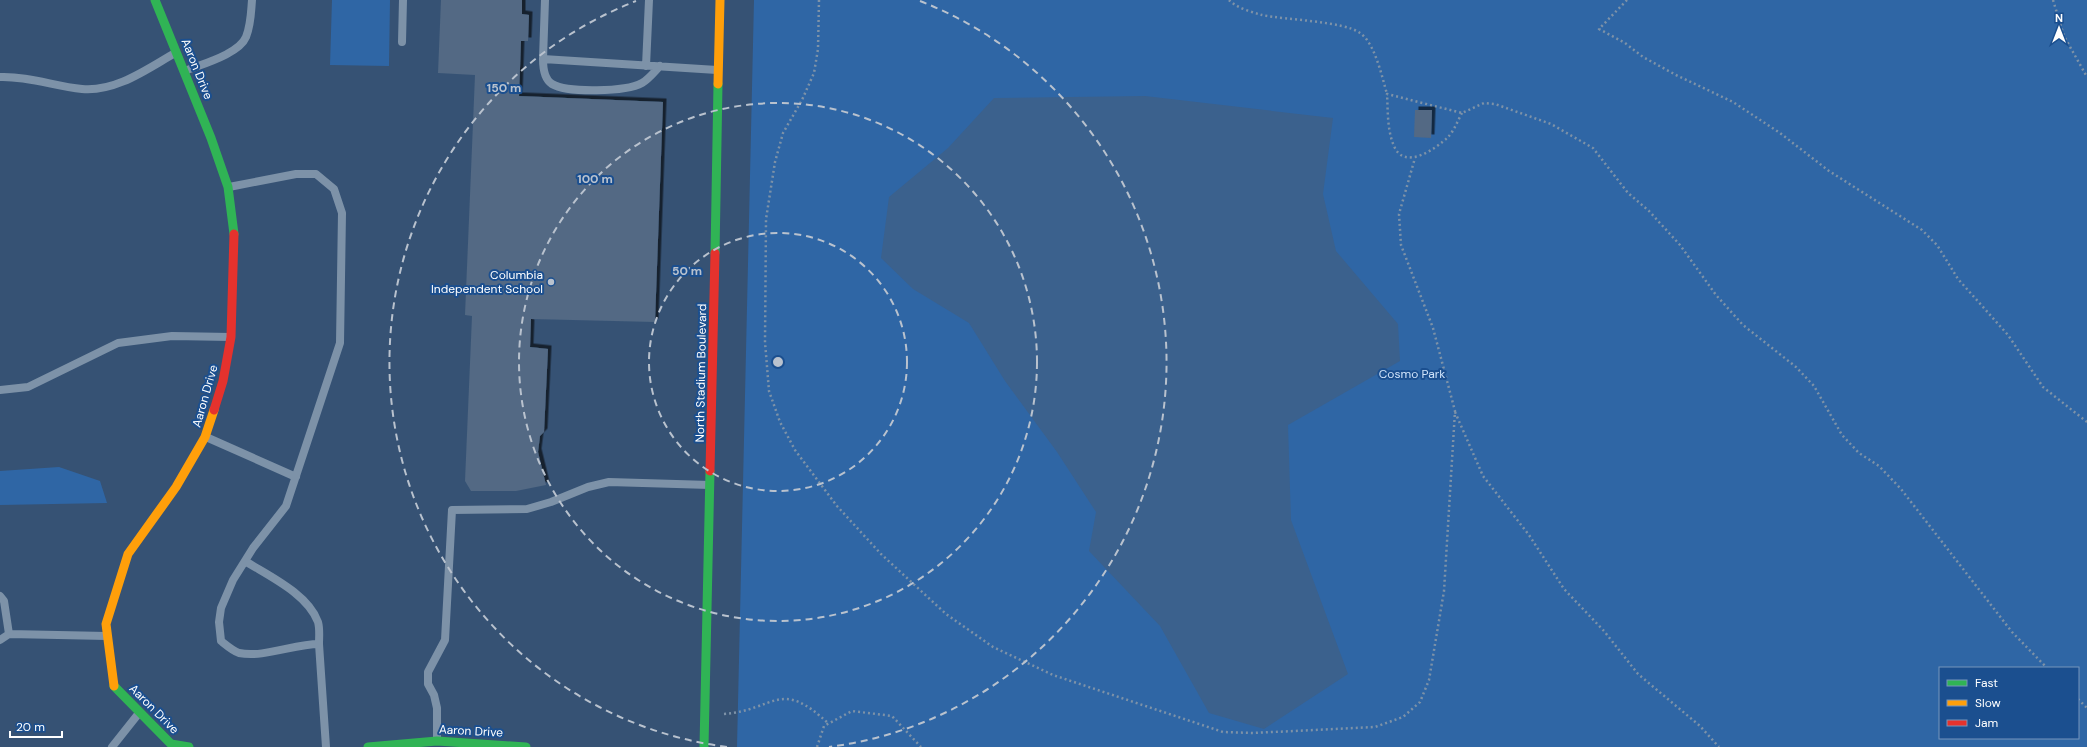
<svg xmlns="http://www.w3.org/2000/svg" width="2087" height="747" viewBox="0 0 2087 747" font-family="'DM Sans',sans-serif">
	<style>
		.green { fill: #2f66a5; fill-rule: evenodd }
		.water { fill: #3b618d }
		.building { fill: #526984; filter: url(#shadow) }
		.lines { fill: none; stroke-linecap: round; stroke-linejoin: round }
		.path { stroke: #7d92a8; stroke-width: 2.5; stroke-dasharray: 2 3; stroke-linecap: butt }
		.lane { stroke: #7d92a8; stroke-width: 8 }
		.fast { stroke: #30b455; stroke-width: 9 }
		.slow { stroke: #ff9f0a; stroke-width: 9 }
		.jam { stroke: #e5322d; stroke-width: 9 }
		.ring { fill: none; stroke: #b9c2ce; stroke-width: 2; stroke-dasharray: 7 5 }
		.poi-dot { fill: #b9c2ce; stroke: #1b4f8f; stroke-width: 1.5 }
		.labels { text-anchor: middle; stroke-width: 4; stroke-linejoin: round; paint-order: stroke }
		.street-label { font-size: 12px; fill: #fff; stroke: #1b4f8f }
		.poi-label { font-size: 12px; fill: #fff; stroke: #1b4f8f; text-anchor: end }
		.park-label { font-size: 12px; fill: #cfe3fa; stroke: #1b4f8f }
		.centre { fill: #b9c2ce; stroke: #1b4f8f; stroke-width: 2 }
		.ring-label { font-size: 12px; text-anchor: middle; font-weight: bold; fill: #b9c2ce; stroke: #1b4f8f; stroke-width: 4; stroke-linejoin: round; paint-order: stroke }
	</style>
	<defs>
		<filter id="shadow"><feDropShadow dx="3.5" dy="-3.5" stdDeviation="0" flood-color="#0009"/></filter>
	</defs>
	<rect width="100%" height="100%" fill="#365274"/>
	<!-- green -->
	<path class="green" d="M332 0H390L389 66 330 65Z
		M754 0H2087V747H737ZM1940 668H2078V738H1940Z
		M59 467 100 481 107 503 0 505V471Z"/>
	<!-- water -->
	<path class="water" d="M1145 96 1333 118 1323 194 1336 251 1398 324 1400 361 1288 425 1291 520 1348 674 1264 729 1209 713 1160 626 1089 551 1096 512 1057 452 1005 381 969 323 913 289 881 258 889 197 948 148 994 98Z"/>
	<!-- building -->
	<path class="building" d="M441 0H522V14L529 15 528 41H521L519 96 663 102 655 322 531 319 530 347 548 349 544 432 540 436 538 452 546 485 516 491H471L465 481 472 316 465 315 475 75 438 73Z
		M1415 110H1432L1431 138 1414 137Z"/>
	<g class="lines">
		<!-- path -->
		<path class="path" d="M819 0 818 49 814 73 802 100 783 133 775 162 766 219 765 342 769 391 780 422 795 450 837 506 881 554 946 614 993 647 1053 675 1223 732 1253 733 1375 727 1403 717 1420 702 1429 680 1444 591 1455 411 1433 328 1401 245 1399 214 1415 158
			M1229 0C1237 8 1251 12 1262 15 1285 20 1344 21 1360 33 1375 43 1382 77 1387 94
			M1627 0 1599 29 1625 43 1643 57 1676 75 1733 102 1780 133 1829 171 1922 230 1937 245 1958 279 2008 335 2043 387 2087 422
			M2053 0 2064 36 2087 77
			M1462 113C1458 120 1454 131 1448 137 1436 149 1404 171 1394 146 1387 130 1388 111 1387 94L1462 113 1484 103 1495 104 1551 124 1593 148 1628 193 1649 211 1680 245 1716 295 1743 325 1796 367 1814 386 1842 435 1859 453 1879 466 1901 489 2012 632 2047 668
			M1455 412 1483 476 1529 535 1564 589 1604 631 1638 674 1700 726 1719 747
			M2078 699 2087 708
			M724 714C776 710 779 677 829 724
			M817 747 824 726 852 711 892 716 921 747"/>
		<!-- lane -->
		<path class="lane" d="M545 0 543 59 717 70
			M402 42 403 0
			M543 59C543 67 544 79 552 84 567 93 626 92 642 83 649 79 655 71 660 66
			M646 66 649 0
			M185 71C202 64 239 54 246 37 251 25 251 12 252 0
			M0 77C28 76 54 86 82 89 116 92 147 69 175 53
			M229 187 296 174H316L334 189 342 213 340 343 286 506 253 548 233 580 221 608 219 622 221 641C226 645 233 651 239 653 264 658 294 644 319 644L326 747
			M0 390 28 387 118 343 172 336 231 337
			M206 437 296 477
			M245 561C269 576 308 594 318 622 320 629 319 637 319 644
			M0 596 4 601 9 634
			M0 640 9 634 107 636
			M437 740V708L434 695 428 684V672L445 640 452 510 527 509 551 502 588 487 609 482 710 485
			M112 747 139 713"/>
		<!-- fast -->
		<path class="fast" d="M155 0 211 138 228 187 234 234
			M715 253 718 84
			M114 686 171 744 189 747
			M368 747 437 741 526 747
			M704 747 710 471"/>
		<!-- slow -->
		<path class="slow" d="M718 84 720 0
			M114 686 106 624 128 554 176 487 205 437 214 410"/>
		<!-- jam -->
		<path class="jam" d="M214 410 223 381 231 337 234 234
			M710 471 715 253"/>
	</g>
	<!-- distance rings -->
	<g class="ring">
		<circle cx="778" cy="362" r="129"/>
		<circle cx="778" cy="362" r="259"/>
		<path d="M727 747A388 388 0 0 1 636 1M920 1A388 388 0 0 1 829 747"/>
	</g>
	<!-- markers -->
	<circle class="poi-dot" cx="551" cy="282" r="4"/>
	<g class="labels">
		<!-- street labels -->
		<g class="street-label">
			<text transform="translate(197 69) rotate(68)" y="4">Aaron Drive</text>
			<text transform="translate(701 373) rotate(-89)" y="4">North Stadium Boulevard</text>
			<text transform="translate(205 396) rotate(-74)" y="4">Aaron Drive</text>
			<text transform="translate(154 709) rotate(45)" y="4">Aaron Drive</text>
			<text transform="translate(471 731) rotate(3)" y="4">Aaron Drive</text>
		</g>
		<!-- poi labels -->
		<g class="poi-label">
			<text x="543" y="279">Columbia<tspan x="543" dy="14">Independent School</tspan></text>
		</g>
		<!-- park labels -->
		<g class="park-label">
			<text x="1412" y="378">Cosmo Park</text>
		</g>
	</g>
	<circle cx="778" cy="362" r="6" class="centre"/>
	<g class="ring-label">
		<text x="504" y="92">150 m</text>
		<text x="595" y="183">100 m</text>
		<text x="687" y="275">50 m</text>
	</g>
	<!-- legend -->
	<rect x="1939" y="667" width="140" height="72" fill="#1b4f8f" stroke="#7695bc"/>
	<rect x="1947" y="680" width="20" height="6" fill="#30b455" stroke="#7695bc"/>
	<text x="1975" y="687" font-size="12" fill="#ffffff">Fast</text>
	<rect x="1947" y="700" width="20" height="6" fill="#ff9f0a" stroke="#7695bc"/>
	<text x="1975" y="707" font-size="12" fill="#ffffff">Slow</text>
	<rect x="1947" y="720" width="20" height="6" fill="#e5322d" stroke="#7695bc"/>
	<text x="1975" y="727" font-size="12" fill="#ffffff">Jam</text>
	<!-- north arrow -->
	<g transform="translate(2059 28)" stroke="#1b4f8f" stroke-width="3" paint-order="stroke">
	<path d="M0-3L7 15L0 10L-7 15Z" fill="#ffffff"/>
	<text y="-6" font-size="11" font-weight="bold" text-anchor="middle" fill="#ffffff">N</text>
	</g>
	<!-- scale -->
	<path d="M10 731v6h52v-6" fill="none" stroke="#ffffff" stroke-width="2"/>
	<text x="16" y="731" font-size="12" fill="#ffffff" stroke="#1b4f8f" stroke-width="3" paint-order="stroke">20 m</text>
</svg>
